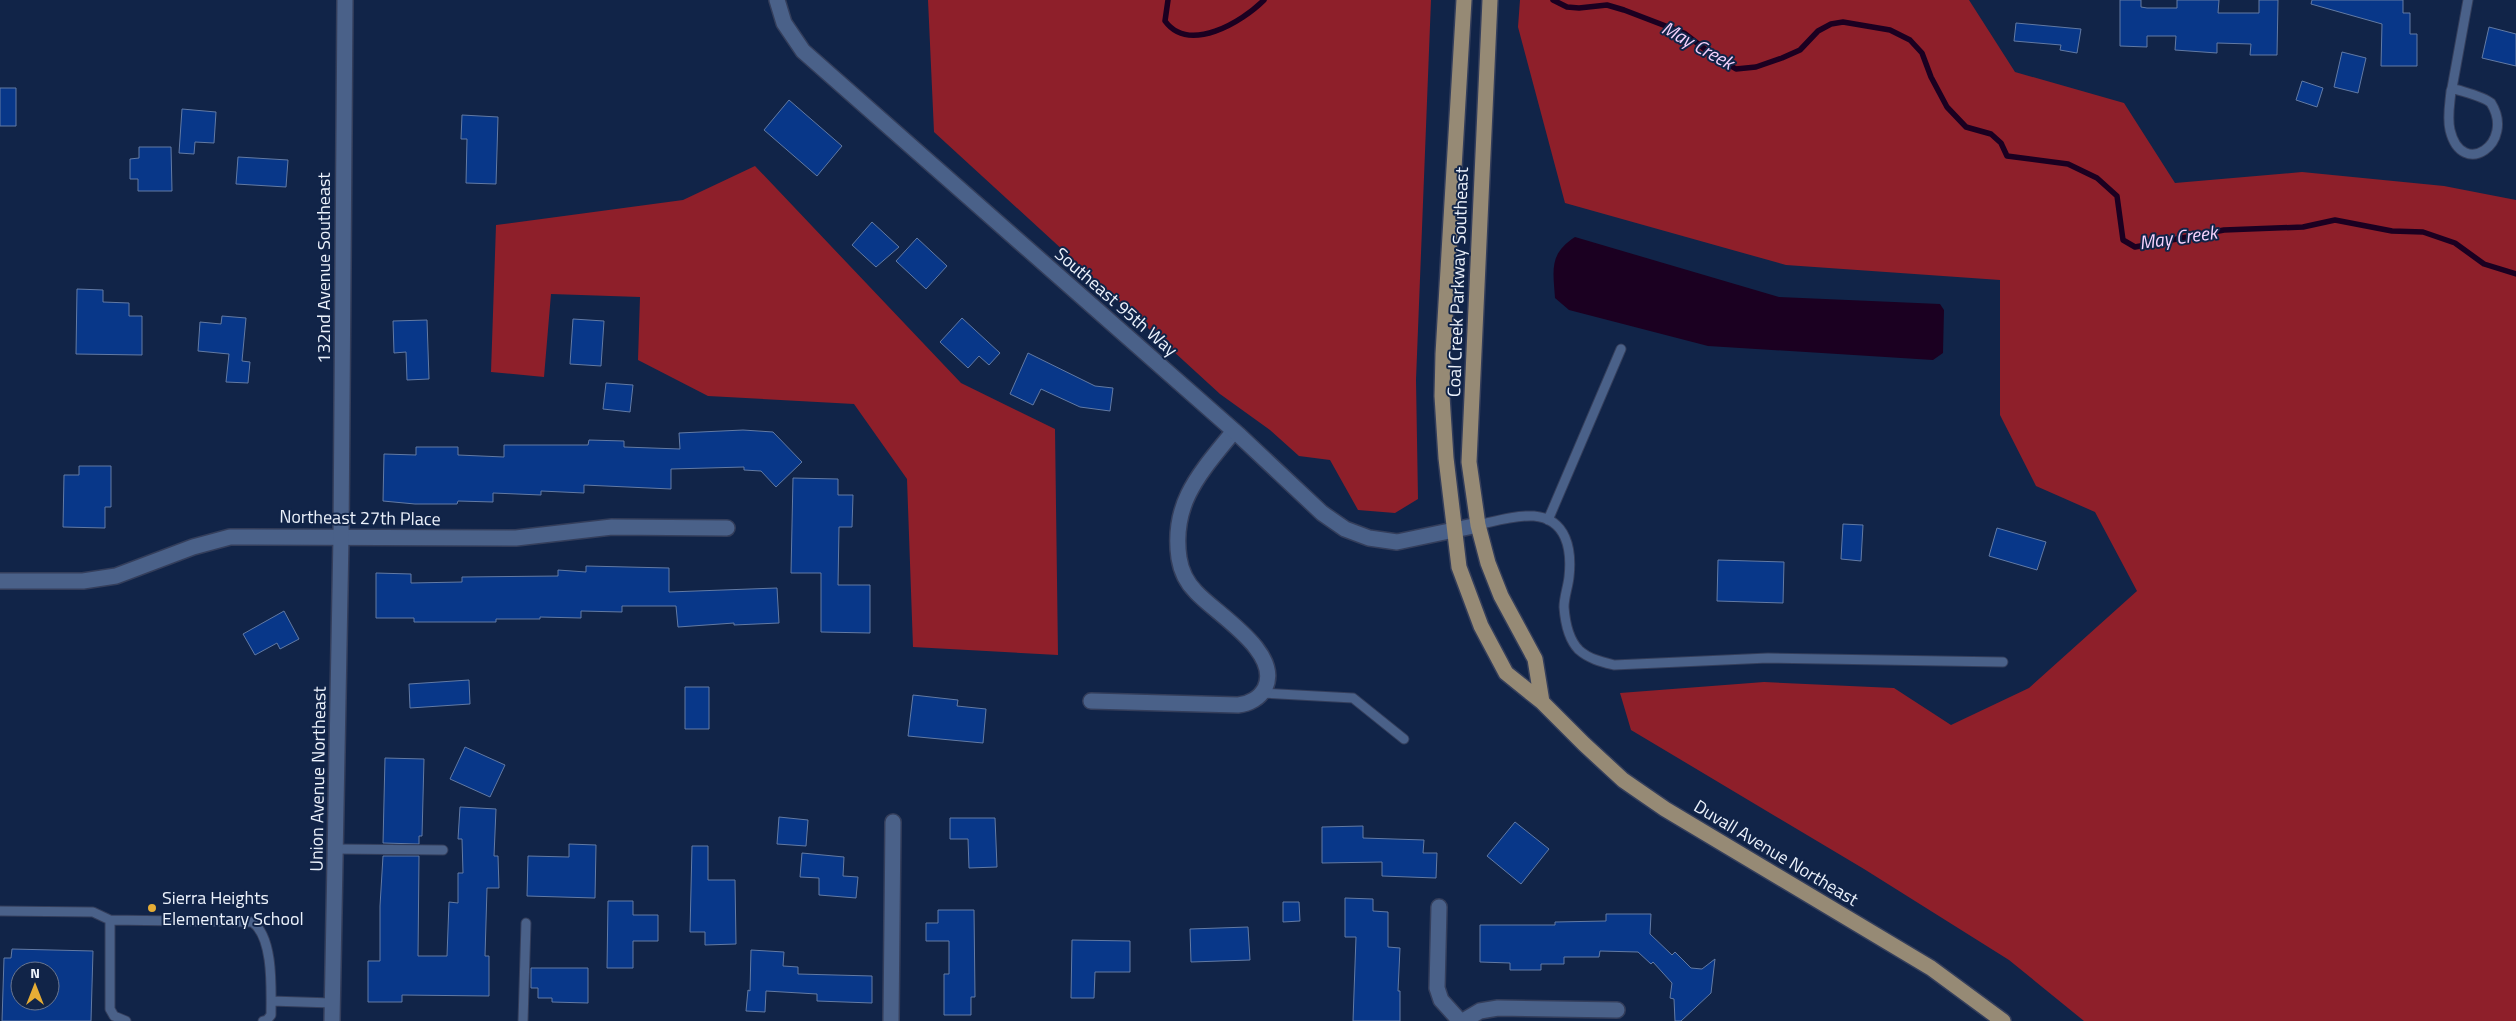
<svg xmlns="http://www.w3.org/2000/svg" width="2516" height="1021" viewBox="0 0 2516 1021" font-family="'Titillium Web',sans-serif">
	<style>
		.forest { fill: #8e1f2a }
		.water { fill: #1b0021 }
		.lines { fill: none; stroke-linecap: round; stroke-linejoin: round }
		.stream { stroke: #1b0021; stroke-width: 5.5 }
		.building { fill: #083789; stroke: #627aa4; fill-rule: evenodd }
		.lane-casing { stroke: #343e5b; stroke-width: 11 }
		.street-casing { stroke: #343e5b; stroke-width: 18 }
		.secondary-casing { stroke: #343e5b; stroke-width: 18 }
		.primary-casing { stroke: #343e5b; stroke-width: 18 }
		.lane { stroke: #4a6189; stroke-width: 9 }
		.street { stroke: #4a6189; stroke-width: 15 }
		.secondary { stroke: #4a6189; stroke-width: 15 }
		.primary { stroke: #968a75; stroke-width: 15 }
		.poi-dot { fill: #e6ad36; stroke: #112448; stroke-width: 2 }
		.labels { text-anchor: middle; stroke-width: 4; stroke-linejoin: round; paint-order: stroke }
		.street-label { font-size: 18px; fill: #ecf2fc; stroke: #112448 }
		.poi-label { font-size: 18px; fill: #ecf2fc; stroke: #112448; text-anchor: start }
		.water-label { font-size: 19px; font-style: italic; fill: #f7d2fd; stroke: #112448 }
	</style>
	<rect width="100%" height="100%" fill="#112448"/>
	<!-- forest -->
	<path class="forest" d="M928 0H1431L1416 380 1418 499 1395 513 1358 510 1330 460 1299 456 1270 430 1220 394 934 132Z
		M1520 0H1969L2015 72 2124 103 2175 183 2302 172 2444 186 2516 200V1021H2084L2009 960 1864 869 1631 730 1620 693 1764 682 1894 688 1951 725 2029 688 2137 591 2095 512 2036 486 2000 415V280L1786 265 1565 203 1518 27Z
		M755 166 961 383 1055 429 1058 655 913 647 907 479 854 404 708 396 638 360 640 297 551 294 544 377 491 372 496 225 683 200Z"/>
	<!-- water -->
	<path class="water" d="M1575 237 1779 297 1940 304 1944 310 1943 353 1933 360 1708 346 1569 310 1555 298C1553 269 1549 254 1575 237Z"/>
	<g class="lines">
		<!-- stream -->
		<path class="stream" d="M1168 0 1165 21C1189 54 1242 22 1264 0
			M1553 0 1567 7 1579 8 1607 5 1624 10 1684 33 1714 56 1736 69 1756 67 1782 58 1800 50 1818 31 1831 24 1843 22 1890 30 1910 40 1922 53 1931 77 1947 107 1966 127 1991 134 2001 143 2007 156 2068 164 2097 178 2117 196 2123 240 2135 247 2224 230 2303 227 2335 220 2392 231 2423 232 2455 243 2484 264 2516 274"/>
	</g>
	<!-- building -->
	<path class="building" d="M2120 0H2141V7L2147 8H2177V0H2219L2218 13H2259V0H2278L2277 55H2250L2251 44 2217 43V53L2175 50 2176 36H2147V47L2120 46Z
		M2312 0H2403V13H2410V34H2417V66H2381L2382 24 2311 4Z
		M2016 23 2081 29 2077 53 2060 50 2061 45 2014 41Z
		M2489 27 2516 34V66L2482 58Z
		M2342 52 2366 58 2358 93 2334 87Z
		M2302 81 2323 88 2317 107 2296 100Z
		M0 88H16V126H0Z
		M789 100 842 146 817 176 764 130Z
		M182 109 216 112 214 143 195 142 194 154 179 153Z
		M462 115 498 117 496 184 466 183 467 139H461Z
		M139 147H171L172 191H138V179H130V159L139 158Z
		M238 157 288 160 286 187 236 184Z
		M872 222 899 247 876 267 852 245Z
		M917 238 947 266 926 289 896 261Z
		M77 289 103 290V302L129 303V316H142V355L76 354Z
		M222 316 246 318 242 361 250 362 248 383 226 382 229 354 198 351 200 322 221 324Z
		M962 318 1000 353 989 365 979 356 968 368 940 342Z
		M573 319 604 321 601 366 570 364Z
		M427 320 429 379 407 380 406 352 394 353 393 321Z
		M1028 353 1095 386 1113 388 1110 411 1080 407 1041 389 1033 405 1010 394Z
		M606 383 633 385 630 412 603 409Z
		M743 430 773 432 802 462 776 487 761 471 744 470V467L671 469V489L584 485V493L541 491V495L493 493V502L458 501 457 504H415L383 501 384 454 416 455V447H458V455L504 457V445H588L589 440 624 441V447L680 449 679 433Z
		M79 466H111V507H105V528L63 527 64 475H79Z
		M793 478 838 479V495H853L852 527H839L838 585H870V633L821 632V573H791Z
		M1843 524 1863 525 1861 561 1841 559Z
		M1997 528 2046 542 2037 570 1989 556Z
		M1718 560 1784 562 1783 603 1717 601Z
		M586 566 669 568V592L777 588 779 623 734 625V623L678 627 676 606H622V612L581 611V618L540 617V619H496V622H414V618H376V573L411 574V583L462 582V577L558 576V570L586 572Z
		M284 611 299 639 280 649 277 643 255 655 243 634Z
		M469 680 470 704 410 708 409 684Z
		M685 687H709V729H685Z
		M913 695 958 700 957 706 986 709 983 743 908 736Z
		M465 747 505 765 490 797 450 779Z
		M385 758 424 759 422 836H419V844L383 843Z
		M460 807 496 809 494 856H498L499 888H487L485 956H489V996L402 995V1002H368V961H380V906L383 856H419L418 956H447L449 902 458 903V873H463L462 839H458Z
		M779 817 808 820 806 846 777 844Z
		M950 818H995L997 867 969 868 968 839H950Z
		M1515 822 1549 849 1521 884 1487 856Z
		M1363 826V838L1424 840 1423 853H1437L1436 878 1382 876V862L1322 863V827Z
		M569 844 596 845 595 898 527 896 528 856 569 857Z
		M692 846H708V880H735L736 944 705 945V932H690Z
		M802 853 844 857 843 876 858 877 856 898 819 895V878L800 877Z
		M1345 898 1373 899V911L1388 912V947L1400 948 1398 991H1400V1021H1353L1356 937H1345Z
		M608 901H633V915H658V941H633V968H607Z
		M1283 902H1299L1300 921 1283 922Z
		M938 910H974L975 997H971V1015H944V974H949V941H926V923H938Z
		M1606 914H1651L1650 934 1672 955 1675 952 1691 968 1702 969 1715 959 1711 993 1681 1021H1675L1674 999 1670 998 1672 983 1653 962 1651 964 1638 952 1600 951 1599 957H1564V964H1541V970H1510V963L1480 962V925H1555V922L1606 921Z
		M1248 927 1250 960 1191 962 1190 929Z
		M1072 940 1130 941V972H1095L1094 998H1071Z
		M12 949 93 951 91 1021H2L4 958H11ZM20 971H50V1001H20Z
		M751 950 784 952 783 966 798 967V974L872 976V1003L817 1001V994L766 991 765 1012 746 1011 748 990 750 991Z
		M531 968H588V1003L552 1002V998H538V988H531Z"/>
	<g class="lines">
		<defs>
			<path id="lane" d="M2452 88C2463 92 2483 96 2491 103 2516 143 2462 180 2450 130 2447 117 2450 103 2451 91L2452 88 2468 0
				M1548 520 1621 349
				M1478 525C1496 521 1515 515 1534 516 1567 519 1572 550 1569 577 1568 587 1564 597 1564 607 1565 621 1569 640 1579 650 1589 659 1602 662 1614 665L1768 658 2003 662
				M1262 693 1353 698 1404 739
				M335 849 443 850
				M0 911 93 912 110 920 252 922C274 937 271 990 271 1015L267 1020 263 1021
				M110 920V1009L114 1016 126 1021
				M271 1001 332 1003
				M523 1021 526 923"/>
			<path id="street" d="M0 581H83L116 576 193 547 230 537 516 538 612 527 727 528
				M1091 701 1238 705C1249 704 1260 698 1265 688 1282 652 1216 614 1196 592 1187 583 1181 571 1179 558 1171 502 1201 472 1234 431
				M1439 907 1437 988 1441 1000 1460 1021
				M891 1021 893 822
				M1463 1021 1480 1011 1498 1008 1617 1010"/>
			<path id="secondary" d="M777 0 784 23 803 51 1240 436 1322 513 1345 529 1369 538 1397 542 1478 525
				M332 1021 341 537 345 0"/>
			<path id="primary" d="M1464 0 1443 354 1442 396 1446 458 1459 567 1481 626 1506 673 1542 702 1584 744 1623 780 1665 809 1931 968 2003 1021
				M1490 0 1469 462 1478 525 1488 563 1501 596 1535 659 1542 702"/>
		</defs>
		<!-- lane casing -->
		<use href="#lane" class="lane-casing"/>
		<!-- street casing -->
		<use href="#street" class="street-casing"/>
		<!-- secondary casing -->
		<use href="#secondary" class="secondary-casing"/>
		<!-- primary casing -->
		<use href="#primary" class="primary-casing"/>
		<!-- lane -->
		<use href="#lane" class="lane"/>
		<!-- street -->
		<use href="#street" class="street"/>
		<!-- secondary -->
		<use href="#secondary" class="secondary"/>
		<!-- primary -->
		<use href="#primary" class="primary"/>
	</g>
	<!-- markers -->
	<circle class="poi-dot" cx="152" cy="908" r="5"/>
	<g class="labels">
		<!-- street labels -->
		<g class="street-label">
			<text transform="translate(324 268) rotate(-90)" y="6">132nd Avenue Southeast</text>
			<text transform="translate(1458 282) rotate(-88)" y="6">Coal Creek Parkway Southeast</text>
			<text transform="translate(1116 302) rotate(41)" y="6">Southeast 95th Way</text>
			<text transform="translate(360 518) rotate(1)" y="6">Northeast 27th Place</text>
			<text transform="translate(318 779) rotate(-89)" y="6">Union Avenue Northeast</text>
			<text transform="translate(1776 853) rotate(31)" y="6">Duvall Avenue Northeast</text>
		</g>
		<!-- poi labels -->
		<g class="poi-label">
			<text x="162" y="904">Sierra Heights<tspan x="162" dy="21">Elementary School</tspan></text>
		</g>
		<!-- water labels -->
		<g class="water-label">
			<text transform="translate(1698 45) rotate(29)" y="7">May Creek</text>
			<text transform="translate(2178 237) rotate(-8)" y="7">May Creek</text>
		</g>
	</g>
	<!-- north arrow -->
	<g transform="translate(35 986)"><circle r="24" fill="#112448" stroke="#697690"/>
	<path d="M0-4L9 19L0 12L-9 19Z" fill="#e6ad36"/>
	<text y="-8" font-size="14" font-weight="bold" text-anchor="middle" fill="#ecf2fc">N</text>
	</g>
</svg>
